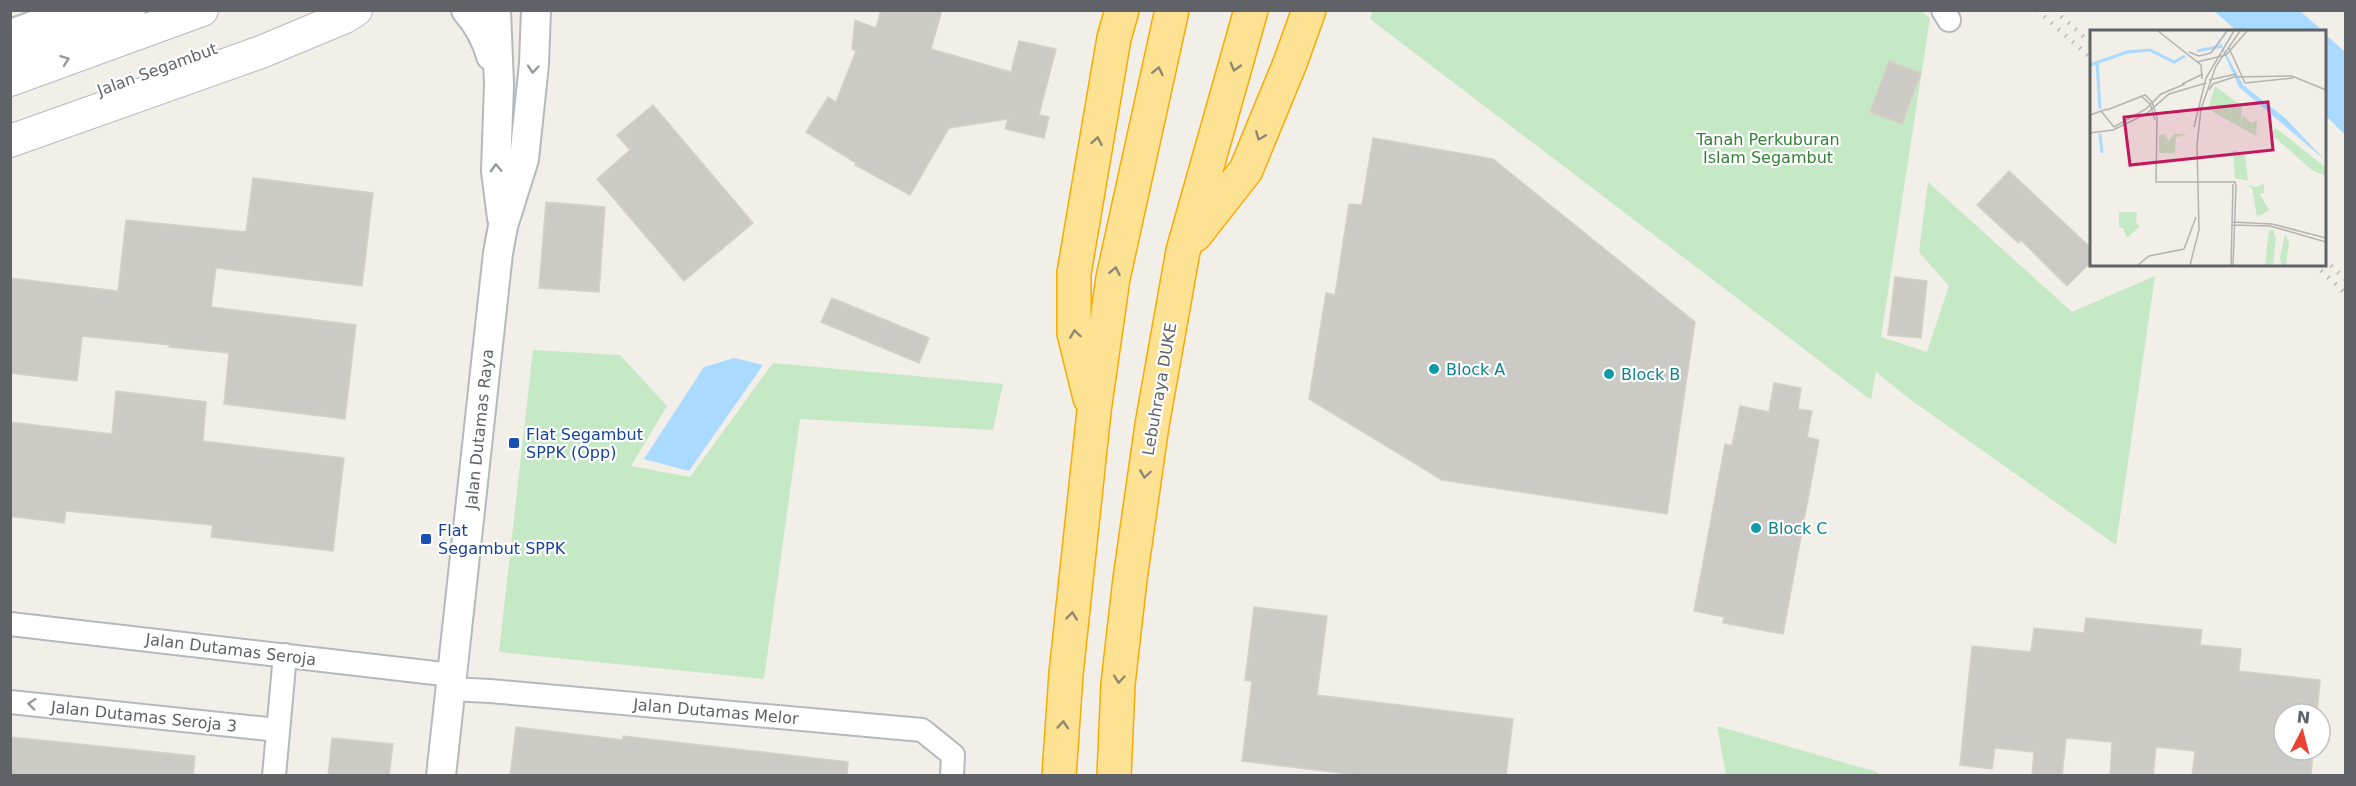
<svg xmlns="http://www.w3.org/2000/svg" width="2356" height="786" viewBox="0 0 2356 786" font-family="'DejaVu Sans',sans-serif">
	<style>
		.green { fill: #c5e8c5 }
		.water { fill: #aadaff }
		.building { fill: #cccac5; stroke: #d6d1c6; stroke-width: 1.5 }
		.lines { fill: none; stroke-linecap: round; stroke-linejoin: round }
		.minor-casing { stroke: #b5b8bc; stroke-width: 26 }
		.tertiary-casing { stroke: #b5b8bc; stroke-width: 32 }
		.secondary-casing { stroke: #b6babf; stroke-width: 34 }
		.motorway-casing { stroke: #f9ab00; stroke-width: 36 }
		.minor { stroke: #fff; stroke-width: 22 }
		.tertiary { stroke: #fff; stroke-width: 28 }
		.secondary { stroke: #fff; stroke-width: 32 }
		.motorway { stroke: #fde293; stroke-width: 33 }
		.rail { stroke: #b6b7b8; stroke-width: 4.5; stroke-dasharray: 1.5 8; stroke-linecap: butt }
		.oneway { stroke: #979a9d }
		.oneway2 { stroke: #8e8975 }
		.culture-dot { fill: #0f9aa8; stroke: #fff; stroke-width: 2 }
		.transit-dot { fill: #1a4fb4; stroke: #fff; stroke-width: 2 }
		.labels { text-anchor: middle; stroke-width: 4.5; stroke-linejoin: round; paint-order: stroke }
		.street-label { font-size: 16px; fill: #5f6368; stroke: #fff }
		.park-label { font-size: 16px; fill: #348238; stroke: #fff }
		.culture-label { font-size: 16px; fill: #0d838f; stroke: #fff; text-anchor: start }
		.transit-label { font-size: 16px; fill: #164399; stroke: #fff; text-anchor: start }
		.inset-river { fill: none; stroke: #aadaff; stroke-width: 3 }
		.inset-road { fill: none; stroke: #b3b3b1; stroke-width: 1.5 }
		.view { fill: #c2185b; fill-opacity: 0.15; stroke: #c2185b; stroke-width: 3 }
		.inset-edge { fill: none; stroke: #5f6368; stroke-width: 3 }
	</style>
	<rect width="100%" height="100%" fill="#f1efe8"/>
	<!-- green -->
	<path class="green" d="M1373 10 1921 11 1930 18 1881 337 1927 352 1949 286 1919 252 1928 182 2072 312 2155 276 2116 545 1911 400 1876 372 1871 400 1370 19Z
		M533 350 620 355 667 406 631 466 690 477 773 363 1003 384 993 430 800 419 764 679 499 652Z
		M1717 726 1877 772 1879 775H1726Z"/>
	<!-- water -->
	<path class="water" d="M2214 11H2300L2323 31H2237Z
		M2324 33 2345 52V135L2325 115Z
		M734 358 763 365 689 471 644 459 704 367Z"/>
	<!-- building -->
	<path class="building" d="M881 10H942L931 49 1011 72 1019 41 1056 49 1039 115 1049 117 1044 138 1005 129 1008 119 949 128 910 195 855 165 856 163 806 132 828 97 836 102 856 51 852 49 855 20 876 28Z
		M1889 61 1921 73 1902 124 1870 112Z
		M653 105 753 223 684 281 597 179 630 150 617 135Z
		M1373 138 1493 159 1695 322 1667 514 1442 480 1309 399 1326 293 1335 295 1349 204 1362 205Z
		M2009 171 2092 249V261L2067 286 2021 240 2018 243 1977 205Z
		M253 178 373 193 362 286 216 268 211 307 356 325 345 419 224 404 229 353 169 347V345L82 336 77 381 10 373V278L118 291 126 220 246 232Z
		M546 202 605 207 599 292 539 288Z
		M1895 277 1927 281 1921 338 1888 335Z
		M832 298 929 338 919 363 821 322Z
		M1774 383 1801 388 1798 409 1812 411 1807 437 1819 440 1783 634 1723 623 1724 617 1694 611 1725 444 1732 446 1740 406 1769 412Z
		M116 391 206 402 203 441 344 458 333 551 211 537 213 525 66 511 64 523 10 516V422L112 434Z
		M1254 607 1327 616 1317 695 1513 719 1506 776H1366L1242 761 1252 681 1245 680Z
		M2086 618 2202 630 2200 645 2241 649 2239 671 2320 680 2317 714H2284V750H2313L2311 776H2192L2195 751 2156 747 2153 776H2110L2112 742 2066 738 2062 776H2032L2034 752 1995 748 1992 769 1960 765 1972 646 2031 652 2034 628 2084 633Z
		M516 727 623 740V736L848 762 847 776H510Z
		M10 737 195 756 193 776H10Z
		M332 738 393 744 389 776H328Z"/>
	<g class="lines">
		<defs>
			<path id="minor" d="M1943 10 1949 20
				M10 31 68 10
				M10 624 452 675
				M450 689 490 691 922 730 953 755 952 776
				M10 702 278 730
				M274 776 285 655"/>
			<path id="tertiary" d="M466 10C479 25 486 38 491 56
				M496 10 499 84 496 171 502 218
				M441 776 498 253 503 226 524 159 534 64 536 10"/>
			<path id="secondary" d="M10 53 129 10
				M10 80 202 10
				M10 141 261 52 345 17 356 10"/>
			<path id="motorway" d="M1195 235 1246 170 1290 63 1309 10
				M1090 398 1074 333V273L1114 38 1122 10
				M1059 776 1066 674 1094 411 1113 278 1172 10
				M1114 776 1118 684 1130 579 1152 425 1183 251 1251 10"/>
		</defs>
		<!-- minor casing -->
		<use href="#minor" class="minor-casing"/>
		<!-- tertiary casing -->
		<use href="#tertiary" class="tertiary-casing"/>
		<!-- secondary casing -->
		<use href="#secondary" class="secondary-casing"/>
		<!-- motorway casing -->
		<use href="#motorway" class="motorway-casing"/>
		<!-- minor -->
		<use href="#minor" class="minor"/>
		<!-- tertiary -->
		<use href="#tertiary" class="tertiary"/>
		<!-- secondary -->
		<use href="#secondary" class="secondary"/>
		<!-- motorway -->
		<use href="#motorway" class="motorway"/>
		<!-- rail -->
		<path class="rail" d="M2037 10 2092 59
			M2054 10 2092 44
			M2324 259 2346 280
			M2314 264 2346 294"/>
	</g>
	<!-- one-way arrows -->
	<defs><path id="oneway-chevron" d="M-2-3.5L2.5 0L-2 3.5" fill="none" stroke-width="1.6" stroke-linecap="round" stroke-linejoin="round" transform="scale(1.5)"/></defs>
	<g class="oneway">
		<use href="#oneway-chevron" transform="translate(65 60) rotate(-20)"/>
		<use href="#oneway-chevron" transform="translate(533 69) rotate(95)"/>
		<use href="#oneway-chevron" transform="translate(496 168) rotate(-92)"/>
		<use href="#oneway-chevron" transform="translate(32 704) rotate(-174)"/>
	</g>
	<g class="oneway2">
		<use href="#oneway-chevron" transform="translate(1235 67) rotate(105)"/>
		<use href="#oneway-chevron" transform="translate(1158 71) rotate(-77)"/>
		<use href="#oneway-chevron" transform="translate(1260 136) rotate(112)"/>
		<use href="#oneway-chevron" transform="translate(1097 141) rotate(-80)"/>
		<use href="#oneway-chevron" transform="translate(1115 271) rotate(-79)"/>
		<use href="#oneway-chevron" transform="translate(1075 334) rotate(-98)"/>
		<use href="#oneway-chevron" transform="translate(1145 474) rotate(98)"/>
		<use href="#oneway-chevron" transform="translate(1072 616) rotate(-84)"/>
		<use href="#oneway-chevron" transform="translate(1119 679) rotate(95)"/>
		<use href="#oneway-chevron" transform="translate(1063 725) rotate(-86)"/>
	</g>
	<!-- markers -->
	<g class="culture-dot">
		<circle cx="1434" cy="369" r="6"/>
		<circle cx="1609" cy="374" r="6"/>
		<circle cx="1756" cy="528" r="6"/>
	</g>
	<g class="transit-dot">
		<rect x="508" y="437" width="12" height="12" rx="3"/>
		<rect x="420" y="533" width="12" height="12" rx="3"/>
	</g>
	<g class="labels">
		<!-- street labels -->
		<g class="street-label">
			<text transform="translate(157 69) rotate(-20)" y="6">Jalan Segambut</text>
			<text transform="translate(1159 389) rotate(-80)" y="6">Lebuhraya DUKE</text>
			<text transform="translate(479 429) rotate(-84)" y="6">Jalan Dutamas Raya</text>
			<text transform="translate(231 649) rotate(7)" y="6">Jalan Dutamas Seroja</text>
			<text transform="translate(716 711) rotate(5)" y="6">Jalan Dutamas Melor</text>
			<text transform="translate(144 716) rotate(6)" y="6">Jalan Dutamas Seroja 3</text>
		</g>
		<!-- park labels -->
		<g class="park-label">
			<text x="1768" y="145">Tanah Perkuburan<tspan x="1768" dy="18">Islam Segambut</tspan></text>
		</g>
		<!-- culture labels -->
		<g class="culture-label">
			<text x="1446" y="375">Block A</text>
			<text x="1621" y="380">Block B</text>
			<text x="1768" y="534">Block C</text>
		</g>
		<!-- transit labels -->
		<g class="transit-label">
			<text x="526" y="440">Flat Segambut<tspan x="526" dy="18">SPPK (Opp)</tspan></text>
			<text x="438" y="536">Flat<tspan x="438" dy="18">Segambut SPPK</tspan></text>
		</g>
	</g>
	<!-- overview -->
	<g transform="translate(2090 30)">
		<rect width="236" height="236" fill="#f1efe8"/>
		<path d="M125 56 152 76 151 95 153 86 162 93 167 90 166 106 118 79ZM186 98 235 137V146L222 140 181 104ZM74 104 79 111 84 104H98L86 107 85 123H69V105ZM143 120 155 125 158 151 145 148ZM155 154 165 157 174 154V163H169L179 180 167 187 162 158ZM29 182H47L46 194 50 196 37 208 33 198 29 197ZM179 200H183L186 209 183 235H175ZM195 204 199 212 196 235H192L190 228Z" fill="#c5e8c5"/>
		<path d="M124 1 153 55 195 88 235 130 149 57Z" fill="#aadaff"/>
		<path class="inset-river" d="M107 21 132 16M7 32 10 79M0 35 37 22 60 20 84 32 95 26M10 104 12 123"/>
		<path class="inset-road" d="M68 1 111 35 112 49M139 18 155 53 203 48M99 22 109 26 121 23 137 1M107 32 136 25 157 1M145 47 202 46 236 60M119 50 146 44M92 54 113 44M119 60 123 54 147 46M52 67 60 74 65 90M17 80 55 65 62 72 67 87 66 152H145L146 156M11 81 24 97M0 85 17 79M24 97 56 79 71 64 95 54M104 97 116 48 144 1M0 103 23 100 56 84 79 64 116 53M142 192 182 194 236 208M142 195 180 196 236 212M48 235 59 226 94 219 106 187M100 235 109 200 107 115 111 79 126 36 150 1M141 235 143 154M143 235 146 156"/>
		<path class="view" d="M178 72 183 120 40 135 34 87Z"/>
		<rect width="236" height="236" class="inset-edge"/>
	</g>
	<!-- border -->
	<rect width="2356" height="786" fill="none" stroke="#5f6368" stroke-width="24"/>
	<!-- north arrow -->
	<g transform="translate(2302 732) rotate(6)"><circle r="28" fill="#ffffff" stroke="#bfc1c3" stroke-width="1.5"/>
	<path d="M0-4.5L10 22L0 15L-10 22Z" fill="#ea4335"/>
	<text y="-9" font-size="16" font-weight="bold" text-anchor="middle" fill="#5f6368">N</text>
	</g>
</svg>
